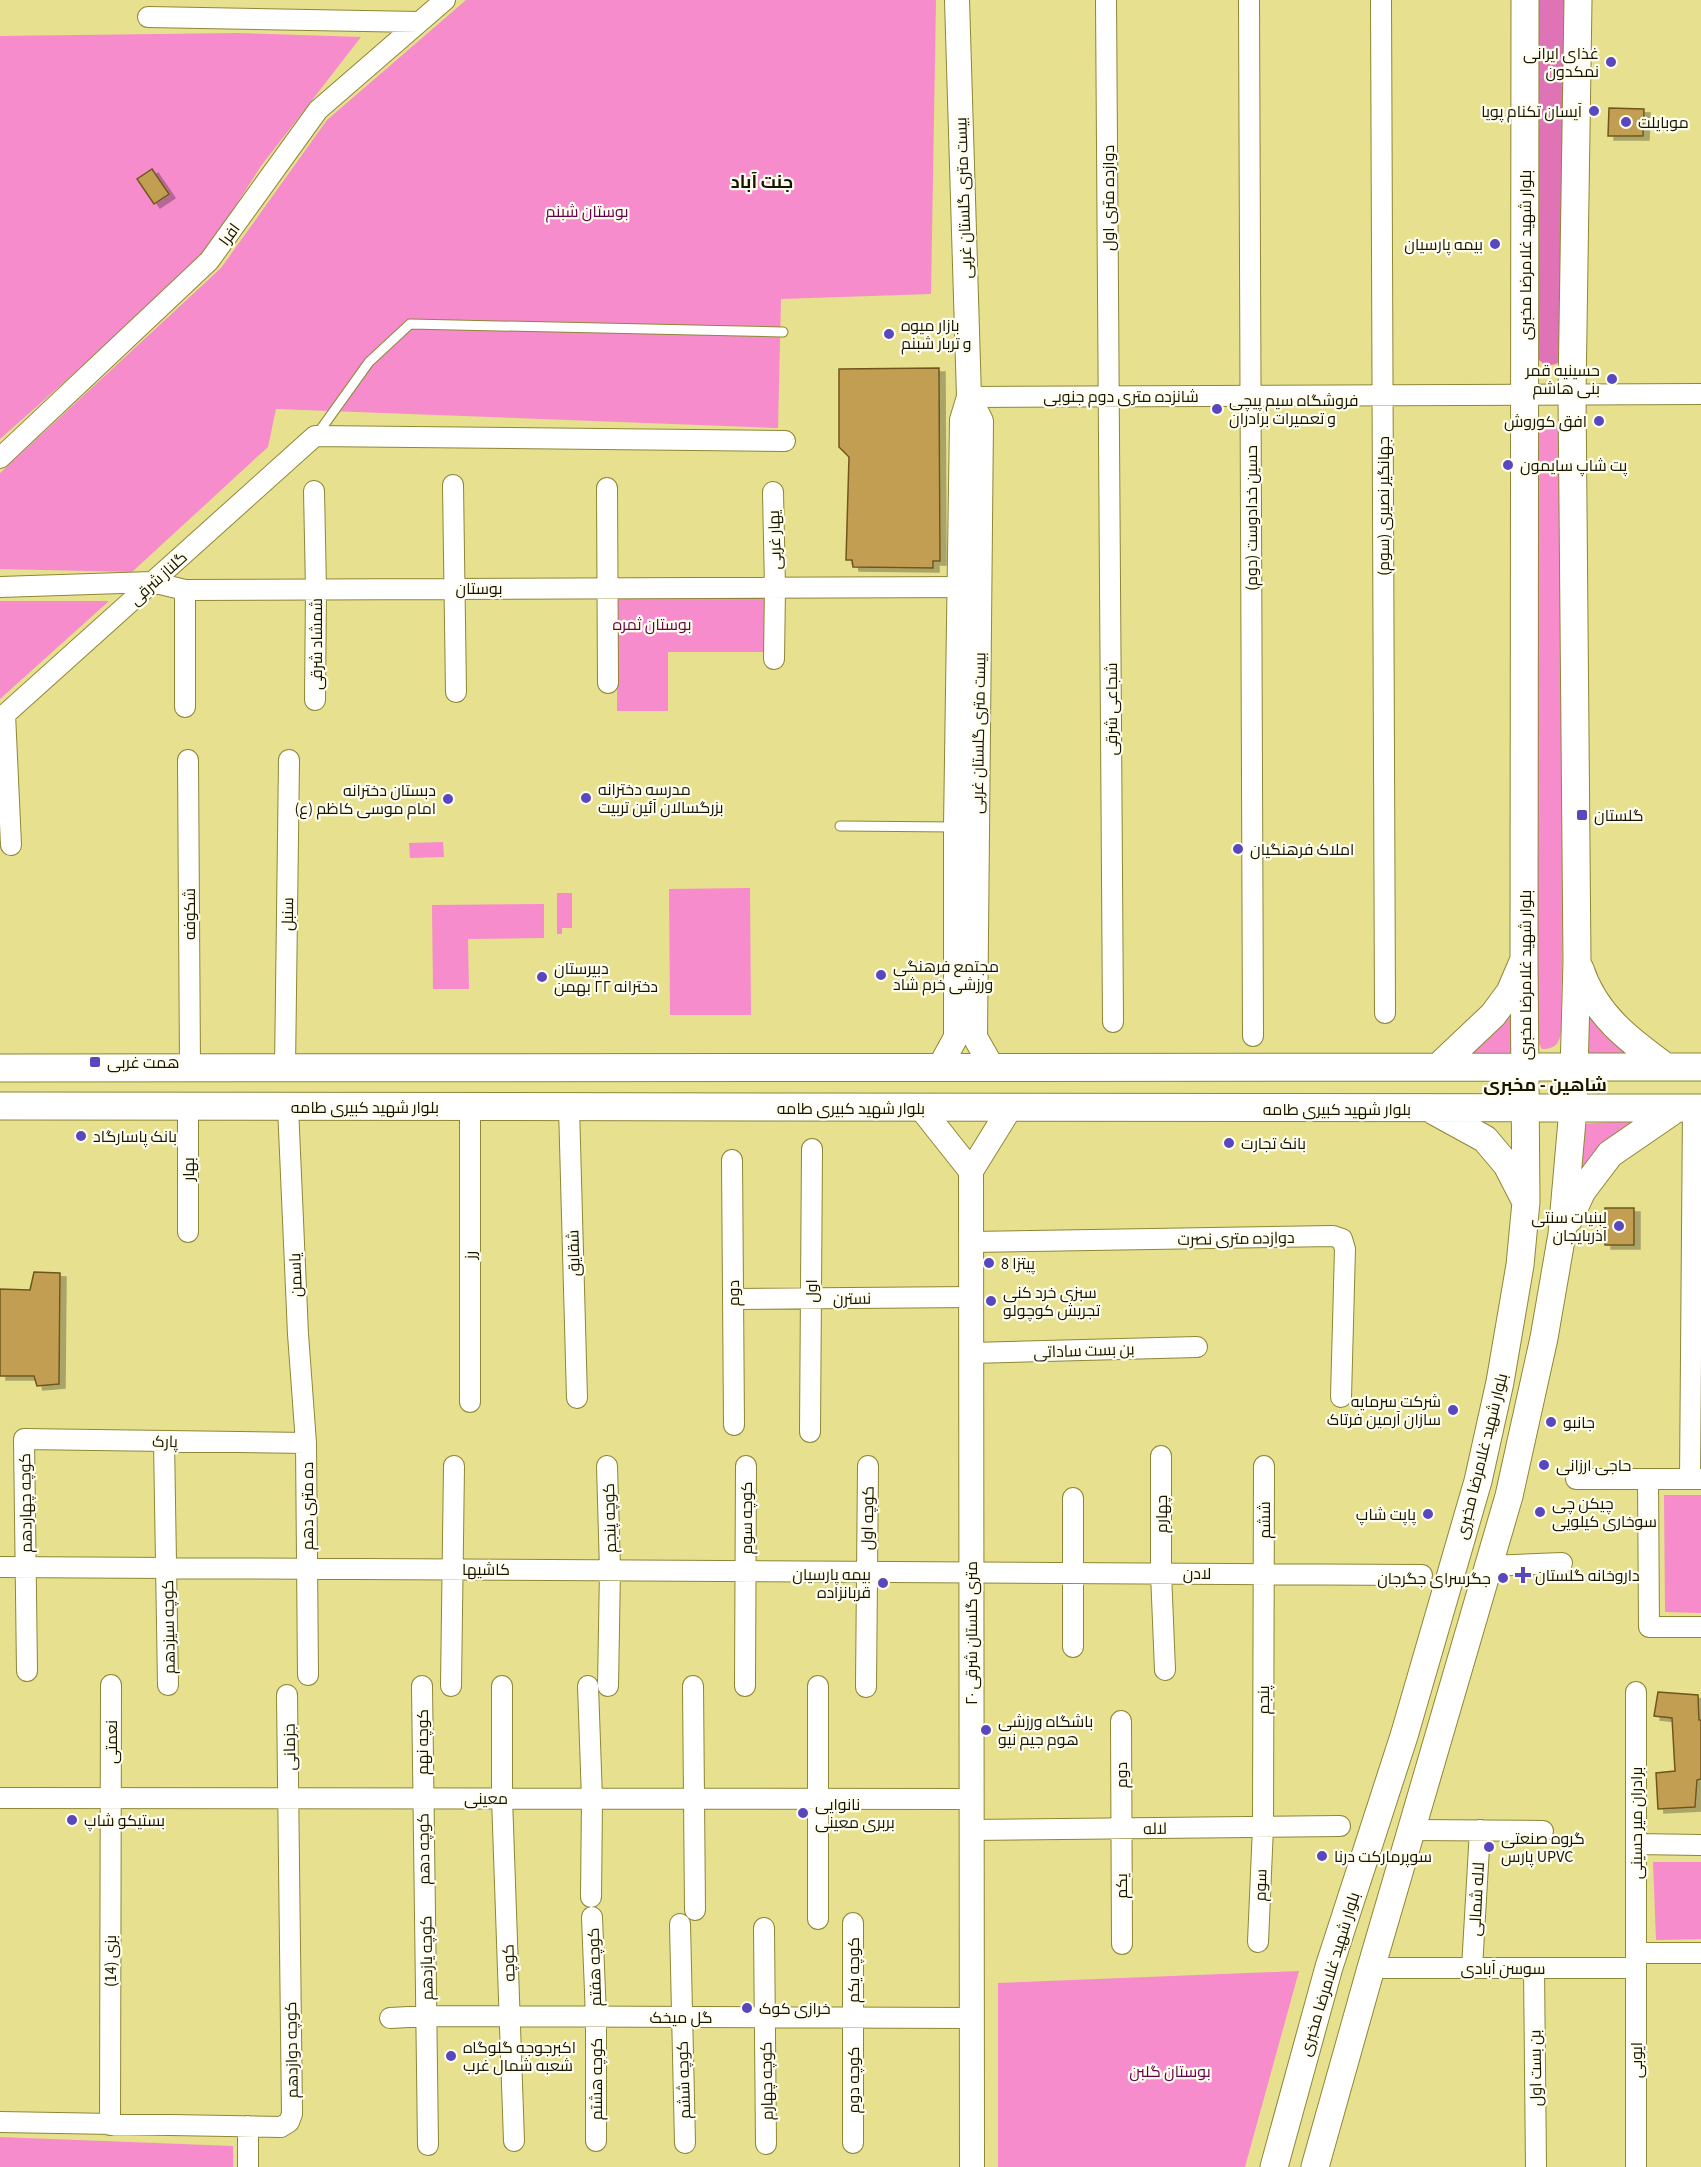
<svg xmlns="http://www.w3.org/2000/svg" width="1701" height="2167" viewBox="0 0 1701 2167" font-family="'Source Sans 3',Cairo,sans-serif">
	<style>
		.green { fill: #f78ccc }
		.forest { fill: #e073b6 }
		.building { fill: #c29e53; stroke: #70571c; stroke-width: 1.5; filter: url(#shadow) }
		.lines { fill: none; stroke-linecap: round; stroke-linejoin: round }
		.service-casing { stroke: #8e8736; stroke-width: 11 }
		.minor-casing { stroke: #8e8736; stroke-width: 22 }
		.tertiary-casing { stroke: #8e8736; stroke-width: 26 }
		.secondary-casing { stroke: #8e8736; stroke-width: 29 }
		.service { stroke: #fff; stroke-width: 9 }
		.minor { stroke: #fff; stroke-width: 20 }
		.tertiary { stroke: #fff; stroke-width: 24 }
		.secondary { stroke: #fff; stroke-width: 27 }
		.poi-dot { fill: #5947bf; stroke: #fffeef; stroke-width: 2 }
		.labels { text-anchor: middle; stroke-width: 4.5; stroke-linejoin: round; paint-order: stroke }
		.poi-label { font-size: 16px; fill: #171500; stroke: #fffeef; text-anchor: start }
		.street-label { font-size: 16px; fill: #171500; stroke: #fffeef }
		.park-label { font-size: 16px; fill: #67004a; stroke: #fffeef }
		.neighbourhood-label { font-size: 18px; font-weight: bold; fill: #171500; stroke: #fffeef }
	</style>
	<defs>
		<filter id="shadow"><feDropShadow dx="6" dy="4" stdDeviation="0" flood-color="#0004"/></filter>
	</defs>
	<rect width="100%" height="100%" fill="#e7e08f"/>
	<!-- green -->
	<path class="green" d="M466 0H936L931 294 781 299 778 428 276 409 268 447 132 572 0 569V473L221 268 327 120Z
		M237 33 361 37 261 166 215 238 192 264 122 331 0 439V36Z
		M1546 421 1553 422 1559 427 1565 787 1561 1032C1559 1044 1555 1049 1542 1049L1537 1040V438L1539 428Z
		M617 592H769V652H668V711H617Z
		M0 601H109L0 699Z
		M443 842 444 857 410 858 409 843Z
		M750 888 751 1015H670L669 889Z
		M557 893H572V928H562V934H557Z
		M544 904V938L468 939 469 989H433L432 905Z
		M1513 994 1511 1053 1457 1056Z
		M1588 1001 1641 1054H1587Z
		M1647 1120 1578 1178 1581 1124Z
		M1664 1495H1701V1613L1665 1612Z
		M1653 1862H1701V1939L1656 1940Z
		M1299 1971 1245 2167H998V1983Z
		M0 2137 233 2146V2167H0Z"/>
	<!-- forest -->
	<path class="forest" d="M1533 0H1568L1564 358 1556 364 1546 366 1539 360 1535 350Z"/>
	<!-- building -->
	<path class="building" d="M1609 108 1644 109 1643 136H1608Z
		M152 169 169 194 154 204 137 179Z
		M939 368 940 561H933V568L853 567 852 560H846L849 457 839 447V369Z
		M1605 1208H1634V1245H1605Z
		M34 1272 60 1273 59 1384 37 1386 34 1376H0V1289L30 1290Z
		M1658 1692 1698 1695 1699 1720H1701V1779L1697 1780 1695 1807 1658 1809 1656 1773 1675 1771 1672 1718 1654 1716Z"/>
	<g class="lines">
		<defs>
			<path id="service" d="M316 436 369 362 410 324 783 332
				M840 826 954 827"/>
			<path id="minor" d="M1106 0 1113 1022
				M1249 0 1253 1036
				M1381 0 1385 1013
				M148 17 419 22
				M969 397 1701 394
				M0 458 209 261 318 110 445 0
				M453 485 456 692
				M607 488 608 683
				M314 491 316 589 315 700
				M773 492 775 588 774 659
				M0 587 152 582 185 590 974 587
				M185 590V707
				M5 714 11 845
				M0 719 315 436 785 441
				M188 760 190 1068
				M285 1068 289 760
				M288 1107 298 1334 306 1443 308 1675
				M569 1107 577 1398
				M732 1160 734 1425
				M188 1232V1107
				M971 1242 1333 1236 1342 1239 1345 1249 1341 1397
				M733 1299 971 1297
				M971 1353 1197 1347
				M470 1402V1107
				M810 1432 812 1149
				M164 1441 168 1685
				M1161 1456V1573L1165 1670
				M607 1466 610 1570 608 1686
				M1576 1479H1701
				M1648 1479 1649 1627H1701
				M1690 1479 1693 1108
				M1488 1566 1562 1563
				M0 1567 1422 1575
				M1073 1647V1498
				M27 1671 24 1439 306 1443
				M422 1686 428 2145
				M451 1686 454 1466
				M502 1686V1798L514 2141
				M588 1686 592 1799 591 1897
				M693 1686 695 1910
				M745 1686 746 1466
				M818 1686V1919
				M866 1687 868 1466
				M1636 1692V2167
				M1121 1721 1122 1944
				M0 1798 971 1799
				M971 1830 1340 1826
				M1411 1830 1543 1831
				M1636 1844 1701 1845
				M592 1917 596 2017V2141
				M853 1923V2143
				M680 1924 685 2143
				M764 1928 766 2144
				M1258 1942 1263 1827 1264 1466
				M1636 1953H1701
				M1371 1968H1636
				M1472 1968 1480 1830
				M1534 1968 1536 2167
				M390 2018 427 2016 972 2018
				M0 2122 281 2127 289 2122 292 2114 287 1695
				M110 2125 111 1685
				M248 2126V2167"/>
			<path id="tertiary" d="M969 397 981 421 975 1037 992 1067
				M939 1068 956 1037V827L962 420 969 397 957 0
				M921 1108 971 1171
				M972 2167 971 1171 1010 1108"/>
			<path id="secondary" d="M1580 969C1595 1015 1629 1040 1666 1067
				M1438 1067 1493 1015 1510 992 1522 964
				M0 1068 1701 1067
				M0 1106 1701 1108
				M1434 1111 1485 1139 1507 1165 1524 1198
				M1569 1219 1582 1191 1610 1154 1677 1108
				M1274 2167 1329 1967 1404 1736 1478 1481 1500 1382 1520 1265 1526 1202 1524 961 1525 0
				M1315 2167 1371 1968 1509 1496 1544 1338 1562 1234 1573 1109 1577 961 1572 394 1578 0"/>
		</defs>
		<!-- service casing -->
		<use href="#service" class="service-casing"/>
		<!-- minor casing -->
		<use href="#minor" class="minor-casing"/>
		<!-- tertiary casing -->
		<use href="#tertiary" class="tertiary-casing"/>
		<!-- secondary casing -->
		<use href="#secondary" class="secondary-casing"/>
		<!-- service -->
		<use href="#service" class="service"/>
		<!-- minor -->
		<use href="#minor" class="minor"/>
		<!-- tertiary -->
		<use href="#tertiary" class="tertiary"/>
		<!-- secondary -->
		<use href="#secondary" class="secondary"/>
	</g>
	<!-- markers -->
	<g class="poi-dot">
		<circle cx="1611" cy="62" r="6"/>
		<circle cx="1594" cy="111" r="6"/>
		<circle cx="1626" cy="122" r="6"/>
		<circle cx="1495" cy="244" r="6"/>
		<circle cx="889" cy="334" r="6"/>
		<circle cx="1612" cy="379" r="6"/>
		<circle cx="1217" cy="409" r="6"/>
		<circle cx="1599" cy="421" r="6"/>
		<circle cx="1508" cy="465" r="6"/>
		<circle cx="586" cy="798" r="6"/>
		<circle cx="448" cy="799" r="6"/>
		<rect x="1576" y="809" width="12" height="12" rx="3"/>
		<circle cx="1238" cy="849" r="6"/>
		<circle cx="881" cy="975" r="6"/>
		<circle cx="542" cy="977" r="6"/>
		<rect x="89" y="1056" width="12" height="12" rx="3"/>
		<circle cx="81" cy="1136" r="6"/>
		<circle cx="1229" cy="1143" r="6"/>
		<circle cx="1619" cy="1226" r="6"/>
		<circle cx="989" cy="1263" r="6"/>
		<circle cx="991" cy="1301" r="6"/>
		<circle cx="1453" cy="1410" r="6"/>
		<circle cx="1551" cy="1422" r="6"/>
		<circle cx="1544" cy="1465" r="6"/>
		<circle cx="1540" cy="1512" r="6"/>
		<circle cx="1428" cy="1514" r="6"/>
		<path d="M1520 1566h6v6h6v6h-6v6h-6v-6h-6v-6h6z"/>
		<circle cx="1503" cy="1578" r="6"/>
		<circle cx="883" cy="1583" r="6"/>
		<circle cx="986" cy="1730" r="6"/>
		<circle cx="803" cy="1813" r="6"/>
		<circle cx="72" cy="1820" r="6"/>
		<circle cx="1489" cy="1847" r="6"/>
		<circle cx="1322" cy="1856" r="6"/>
		<circle cx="747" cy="2008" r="6"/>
		<circle cx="451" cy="2056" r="6"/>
	</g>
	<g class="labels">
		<!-- poi labels -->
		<g class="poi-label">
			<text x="1599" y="59" text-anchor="end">غذای ایرانی<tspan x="1599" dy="18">نمکدون</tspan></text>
			<text x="1582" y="117" text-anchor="end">آیسان تکنام پویا</text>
			<text x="1638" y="128">موبایلت</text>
			<text x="1483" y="250" text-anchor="end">بیمه پارسیان</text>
			<text x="901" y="331">بازار میوه<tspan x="901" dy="18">و تربار شبنم</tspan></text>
			<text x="1600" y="376" text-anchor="end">حسینیه قمر<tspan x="1600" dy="18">بنی هاشم</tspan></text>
			<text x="1229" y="406">فروشگاه سیم پیچی<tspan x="1229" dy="18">و تعمیرات برادران</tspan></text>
			<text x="1587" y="427" text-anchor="end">افق کوروش</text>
			<text x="1520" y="471">پت شاپ سایمون</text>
			<text x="598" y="795">مدرسه دخترانه<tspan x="598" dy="18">بزرگسالان آئین تربیت</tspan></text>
			<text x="436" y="796" text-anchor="end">دبستان دخترانه<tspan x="436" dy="18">امام موسی کاظم (ع)</tspan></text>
			<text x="1594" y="821">گلستان</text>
			<text x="1250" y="855">املاک فرهنگیان</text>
			<text x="893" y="972">مجتمع فرهنگی<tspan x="893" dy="18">ورزشی خرم شاد</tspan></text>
			<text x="554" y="974">دبیرستان<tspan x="554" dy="18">دخترانه ۲۲ بهمن</tspan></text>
			<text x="107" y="1068">همت غربی</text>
			<text x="93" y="1142">بانک پاسارگاد</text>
			<text x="1241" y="1149">بانک تجارت</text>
			<text x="1607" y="1223" text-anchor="end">لبنیات سنتی<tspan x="1607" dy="18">آذربایجان</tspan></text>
			<text x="1001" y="1269">پیتزا 8</text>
			<text x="1003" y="1298">سبزی خرد کنی<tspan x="1003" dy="18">تجریش کوچولو</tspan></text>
			<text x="1441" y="1407" text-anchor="end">شرکت سرمایه<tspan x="1441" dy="18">سازان آرمین فرتاک</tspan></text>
			<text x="1563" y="1428">جانبو</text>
			<text x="1556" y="1471">حاجی ارزانی</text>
			<text x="1552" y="1509">چیکن چی<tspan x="1552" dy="18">سوخاری کیلویی</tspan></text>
			<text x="1416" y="1520" text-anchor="end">پاپت شاپ</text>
			<text x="871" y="1580" text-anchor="end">بیمه پارسیان<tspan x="871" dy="18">قربانزاده</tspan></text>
			<text x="1535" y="1581">داروخانه گلستان</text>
			<text x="1491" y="1584" text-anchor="end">جگرسرای جگرجان</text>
			<text x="998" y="1727">باشگاه ورزشی<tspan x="998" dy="18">هوم جیم نیو</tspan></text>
			<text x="815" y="1810">نانوایی<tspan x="815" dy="18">بربری معینی</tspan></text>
			<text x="84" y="1826">بستیکو شاپ</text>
			<text x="1501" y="1844">گروه صنعتی<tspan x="1501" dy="18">پارس UPVC</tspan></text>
			<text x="1334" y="1862">سوپرمارکت درنا</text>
			<text x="759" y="2014">خرازی کوک</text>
			<text x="463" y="2053">اکبرجوجه گلوگاه<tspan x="463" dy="18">شعبه شمال غرب</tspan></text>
		</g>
		<!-- street labels -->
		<g class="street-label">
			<text transform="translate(963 198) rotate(-92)" y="6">بیست متری گلستان غربی</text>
			<text transform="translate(1108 198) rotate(-90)" y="6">دوازده متری اول</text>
			<text transform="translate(229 234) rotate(-54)" y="6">افرا</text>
			<text transform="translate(1525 255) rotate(-90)" y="6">بلوار شهید غلامرضا مخبری</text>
			<text x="1121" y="402">شانزده متری دوم جنوبی</text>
			<text transform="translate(1383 506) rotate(-90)" y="6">جهانگیر نصیری (سوم)</text>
			<text transform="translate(1251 518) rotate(-90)" y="6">حسین خدادوست (دوم)</text>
			<text transform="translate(774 540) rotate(-92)" y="6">یهار غربی</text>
			<text transform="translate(158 578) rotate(-42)" y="6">گلناز شرقی</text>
			<text x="479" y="594">بوستان</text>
			<text transform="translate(316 644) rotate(-90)" y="6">شمشاد شرقی</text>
			<text transform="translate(1111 709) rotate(-90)" y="6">شجاعی شرقی</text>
			<text transform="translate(978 733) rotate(-89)" y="6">بیست متری گلستان غربی</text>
			<text transform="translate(189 914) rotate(-90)" y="6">شکوفه</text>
			<text transform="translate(287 914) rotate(-89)" y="6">سنبل</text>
			<text transform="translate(1525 975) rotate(-90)" y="6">بلوار شهید غلامرضا مخبری</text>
			<text x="365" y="1113">بلوار شهید کبیری طامه</text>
			<text x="851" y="1114">بلوار شهید کبیری طامه</text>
			<text x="1337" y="1115">بلوار شهید کبیری طامه</text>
			<text transform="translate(188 1169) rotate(-90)" y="6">بهار</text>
			<text transform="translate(1236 1238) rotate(-1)" y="6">دوازده متری نصرت</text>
			<text transform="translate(573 1253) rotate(-92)" y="6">شقایق</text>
			<text transform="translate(470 1255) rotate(-90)" y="6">رز</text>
			<text transform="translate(295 1275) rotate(-92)" y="6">یاسمن</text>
			<text transform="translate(811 1291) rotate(-90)" y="6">اول</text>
			<text transform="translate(733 1293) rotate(-90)" y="6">دوم</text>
			<text transform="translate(852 1298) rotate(-1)" y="6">نسترن</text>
			<text transform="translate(1084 1350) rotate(-2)" y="6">بن بست ساداتی</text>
			<text transform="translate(165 1441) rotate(1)" y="6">پارک</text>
			<text transform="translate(1481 1456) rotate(-76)" y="6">بلوار شهید غلامرضا مخبری</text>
			<text transform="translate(25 1503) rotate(-91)" y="6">کوچه چهاردهم</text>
			<text transform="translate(307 1506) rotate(-90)" y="6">ده متری دهم</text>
			<text transform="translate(1161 1514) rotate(-90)" y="6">چهارم</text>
			<text transform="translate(609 1518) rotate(-92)" y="6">کوچه پنجم</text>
			<text transform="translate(746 1518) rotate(-90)" y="6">کوچه سوم</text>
			<text transform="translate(867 1518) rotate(-89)" y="6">کوچه اول</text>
			<text transform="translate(1264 1520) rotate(-90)" y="6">ششم</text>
			<text x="486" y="1575">کاشیها</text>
			<text x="1197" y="1579">لادن</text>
			<text transform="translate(168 1627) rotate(-91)" y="6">کوچه سیزدهم</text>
			<text transform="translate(971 1633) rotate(-90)" y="6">۲۰ متری گلستان شرقی</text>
			<text transform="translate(1263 1700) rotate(-90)" y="6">پنجم</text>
			<text transform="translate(111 1742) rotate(-90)" y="6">نعمتی</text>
			<text transform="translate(422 1742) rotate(-90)" y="6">کوچه نهم</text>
			<text transform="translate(289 1747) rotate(-91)" y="6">جزمانی</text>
			<text transform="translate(1121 1775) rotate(-90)" y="6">دوم</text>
			<text x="486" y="1804">معینی</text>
			<text transform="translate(1636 1823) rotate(-90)" y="6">برادران میر حسینی</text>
			<text transform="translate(1155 1828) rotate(-1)" y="6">لاله</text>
			<text transform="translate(423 1849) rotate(-91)" y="6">کوچه دهم</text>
			<text transform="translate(1260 1885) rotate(-88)" y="6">سوم</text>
			<text transform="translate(1121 1886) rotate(-90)" y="6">یکم</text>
			<text transform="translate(1476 1899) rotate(-87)" y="6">لاله شمالی</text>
			<text transform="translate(426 1958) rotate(-91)" y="6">کوچه یازدهم</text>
			<text transform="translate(110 1961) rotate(-90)" y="6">بزی (14)</text>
			<text transform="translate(508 1963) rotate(-92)" y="6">کوچه</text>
			<text transform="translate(594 1967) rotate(-92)" y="6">کوچه هفتم</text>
			<text x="1503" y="1974">سوسن آبادی</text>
			<text transform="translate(853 1970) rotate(-90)" y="6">کوچه یکم</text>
			<text transform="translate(1329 1974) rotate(-73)" y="6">بلوار شهید غلامرضا مخبری</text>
			<text x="681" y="2023">گل میخک</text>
			<text transform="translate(291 2050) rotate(-91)" y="6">کوچه دوازدهم</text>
			<text transform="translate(1636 2060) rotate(-90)" y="6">ایوبی</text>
			<text transform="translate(1535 2068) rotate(-91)" y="6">بن بست اول</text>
			<text transform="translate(596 2079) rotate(-90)" y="6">کوچه هشتم</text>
			<text transform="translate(683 2080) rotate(-92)" y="6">کوچه ششم</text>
			<text transform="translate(853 2080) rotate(-90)" y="6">کوچه دوم</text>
			<text transform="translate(766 2081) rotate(-91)" y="6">کوچه چهارم</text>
		</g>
		<!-- park labels -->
		<g class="park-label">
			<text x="587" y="217">بوستان شبنم</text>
			<text x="652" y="630">بوستان ثمره</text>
			<text x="1170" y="2077">بوستان گلبن</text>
		</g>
		<!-- neighbourhood labels -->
		<g class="neighbourhood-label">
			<text x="762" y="188">جنت آباد</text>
			<text x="1545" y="1091">شاهین - مخبری</text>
		</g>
	</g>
</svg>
